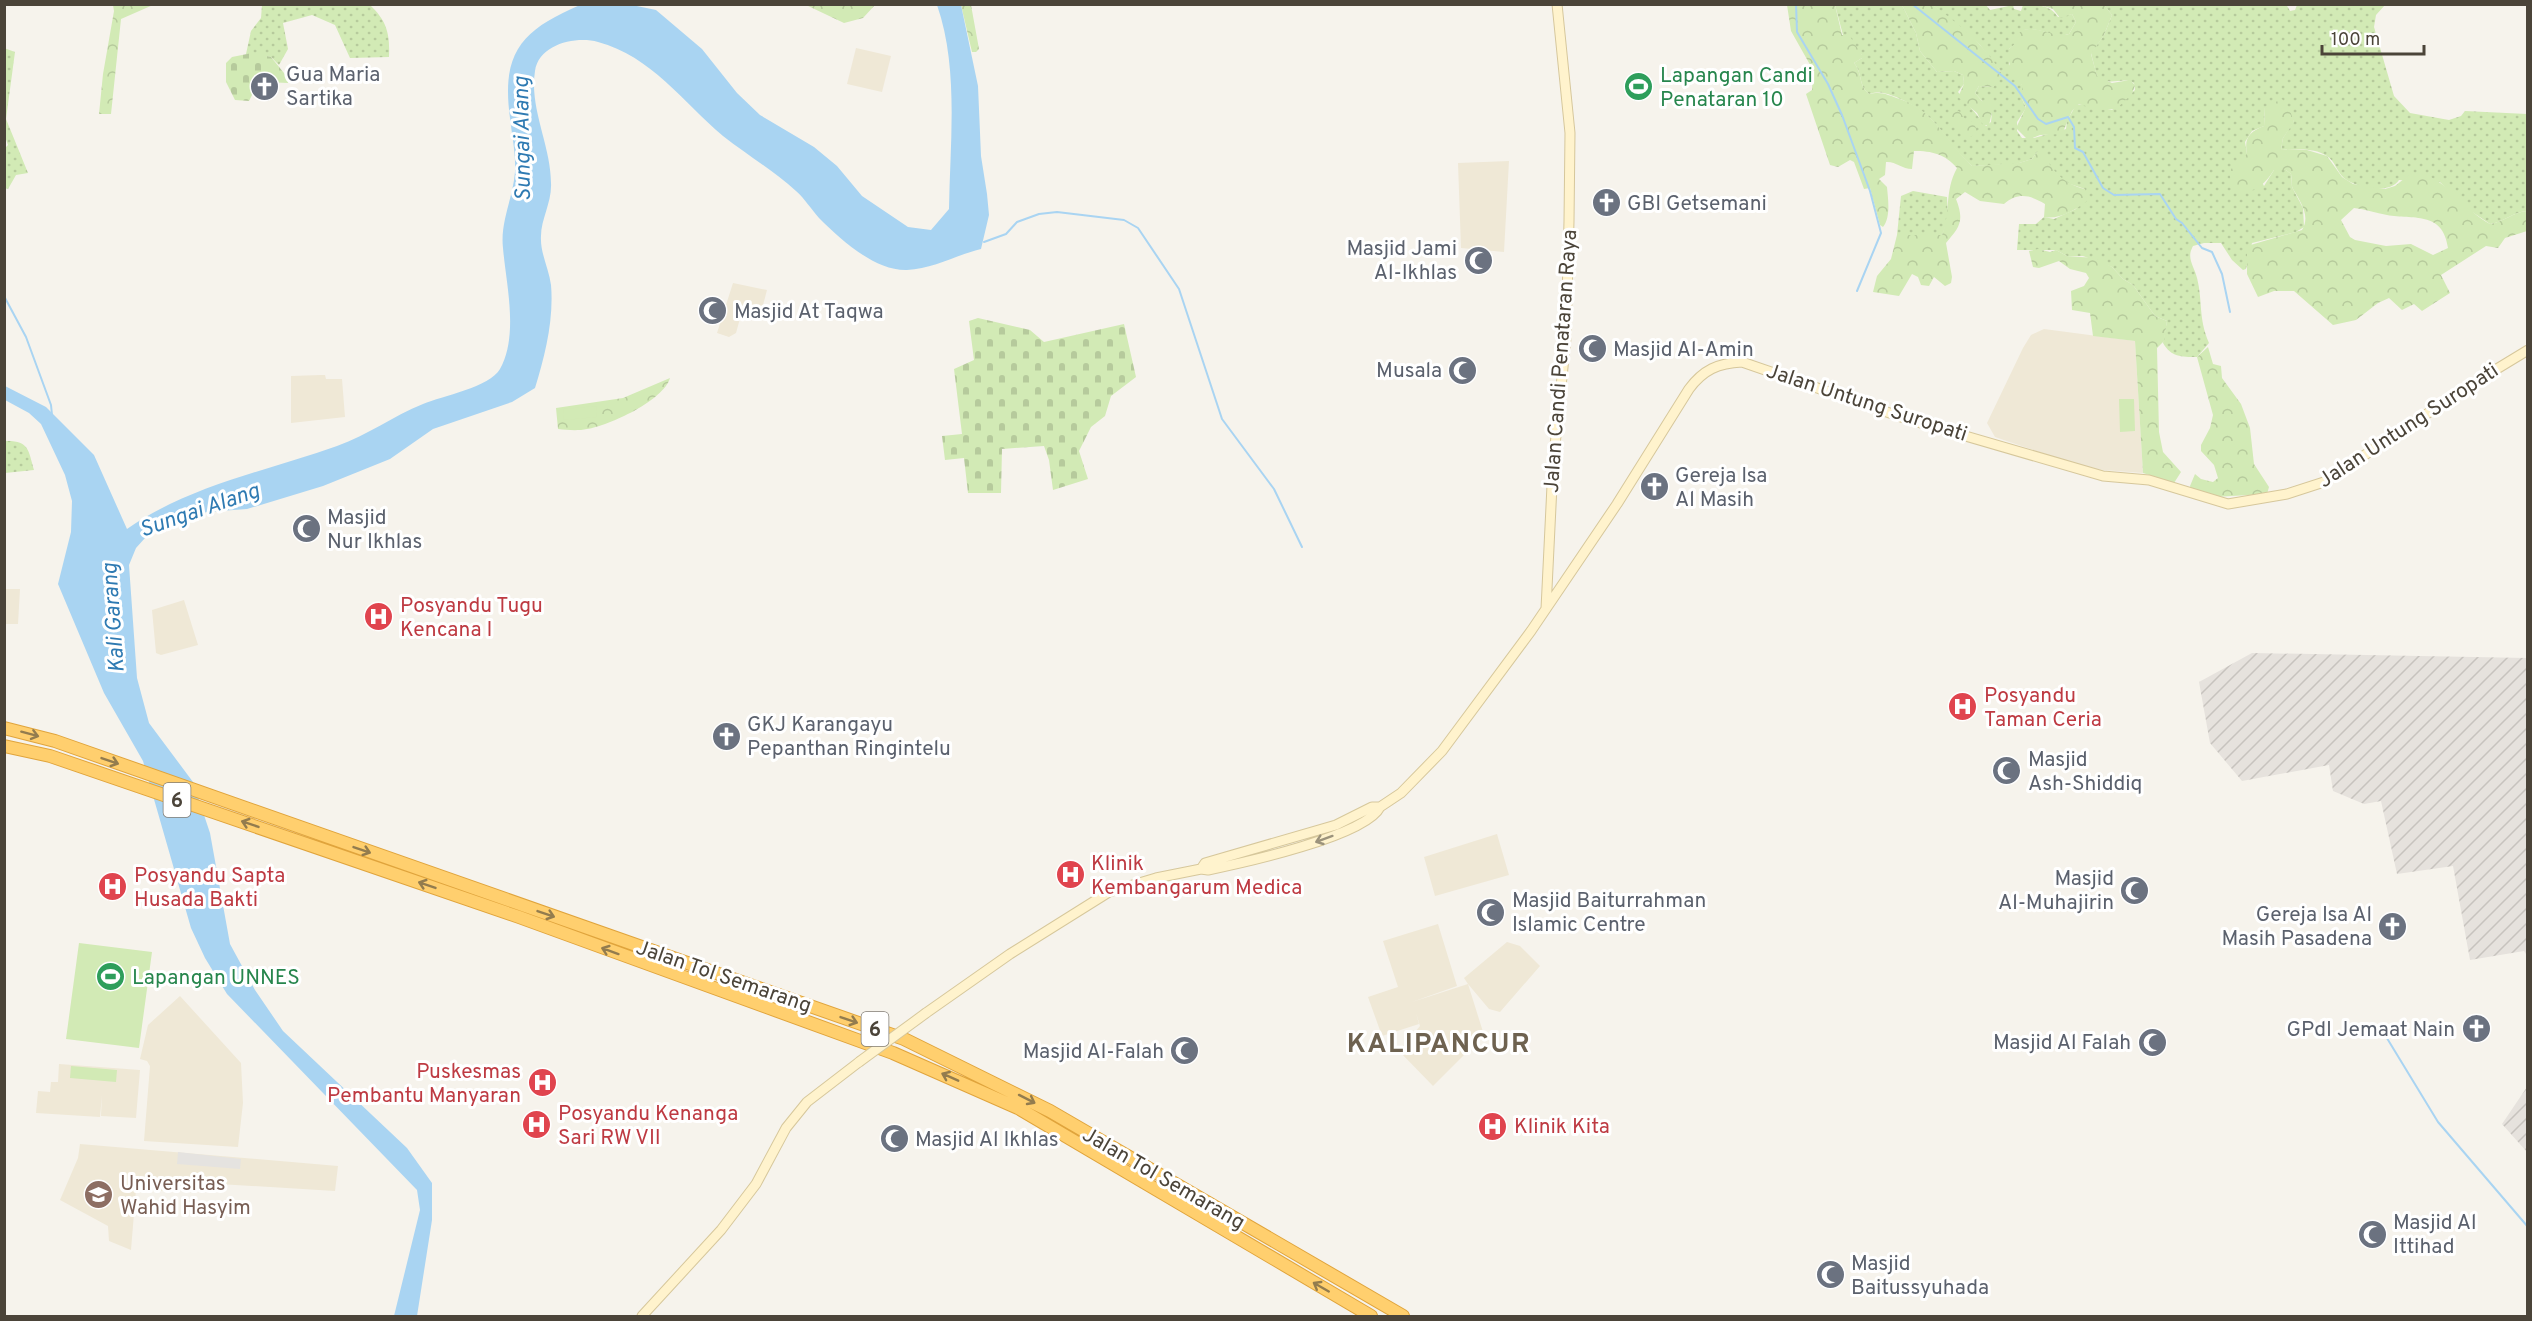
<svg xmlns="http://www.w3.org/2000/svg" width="2532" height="1321" viewBox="0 0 2532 1321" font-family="Overpass,sans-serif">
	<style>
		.industrial { fill: url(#industrial-furrows) }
		.education { fill: #efe8d6 }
		.grass { fill: url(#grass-dots) }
		.forest { fill: url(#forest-crowns); fill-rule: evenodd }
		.cemetery { fill: url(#cemetery-stones) }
		.pitch { fill: #d2eab5 }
		.parking { fill: #e5e3e0 }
		.water { fill: #a9d4f2 }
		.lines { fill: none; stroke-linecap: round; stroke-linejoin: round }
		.stream { stroke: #a9d4f2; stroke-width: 2 }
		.secondary-casing { stroke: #d6c79b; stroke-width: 11 }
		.motorway-casing { stroke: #e0a43c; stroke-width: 14 }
		.secondary { stroke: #fff3cd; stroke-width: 9 }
		.motorway { stroke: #ffcf6e; stroke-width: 12 }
		.secondary-bridge-casing { stroke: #d6c79b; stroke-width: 11; stroke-linecap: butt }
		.secondary-bridge { stroke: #fff3cd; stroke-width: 9 }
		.oneway { stroke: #937c4e }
		.oneway2 { stroke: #9c937c }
		.labels { text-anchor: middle; stroke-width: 6; stroke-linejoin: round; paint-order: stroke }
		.shield { fill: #fff; stroke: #817c74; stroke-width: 1.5 }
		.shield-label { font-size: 20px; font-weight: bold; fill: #4b4439 }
		.worship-label { font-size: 21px; fill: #5b616d; stroke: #fff; text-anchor: start }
		.leisure-label { font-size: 21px; fill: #27864d; stroke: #fff; text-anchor: start }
		.street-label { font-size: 21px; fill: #4b4439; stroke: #fff }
		.health-label { font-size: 21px; fill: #be3a42; stroke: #fff; text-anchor: start }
		.education-label { font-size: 21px; fill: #785e54; stroke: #fff; text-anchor: start }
		.water-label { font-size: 22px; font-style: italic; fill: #2e7ab2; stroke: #fff }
		.district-label { font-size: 27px; font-weight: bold; letter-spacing: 1.5px; fill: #6e6250; stroke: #fff }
	</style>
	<defs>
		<pattern id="industrial-furrows" width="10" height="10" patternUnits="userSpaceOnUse" patternTransform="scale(1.5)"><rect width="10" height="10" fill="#e6e2dd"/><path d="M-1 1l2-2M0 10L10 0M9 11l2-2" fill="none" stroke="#c7c3be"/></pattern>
		<pattern id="grass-dots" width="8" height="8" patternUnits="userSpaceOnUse" patternTransform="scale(1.5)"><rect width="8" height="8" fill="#d2eab5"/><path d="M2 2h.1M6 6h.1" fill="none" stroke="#b6ca9c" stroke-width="1.8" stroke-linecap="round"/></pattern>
		<pattern id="forest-crowns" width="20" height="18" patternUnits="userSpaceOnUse" patternTransform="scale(1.5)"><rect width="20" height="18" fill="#d2eab5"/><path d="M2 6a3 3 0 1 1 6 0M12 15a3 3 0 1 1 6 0" fill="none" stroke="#b6ca9c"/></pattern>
		<pattern id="cemetery-stones" width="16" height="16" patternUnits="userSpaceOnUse" patternTransform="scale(1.5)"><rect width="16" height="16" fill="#d2eab5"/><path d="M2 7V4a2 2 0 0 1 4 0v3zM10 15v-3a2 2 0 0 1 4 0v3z" fill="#b6ca9c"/></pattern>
	</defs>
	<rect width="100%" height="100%" fill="#f6f3ec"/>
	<!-- industrial -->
	<path class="industrial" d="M2252 653 2527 658V955L2524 951 2470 960 2453 866 2397 874 2381 801 2364 804 2333 791 2329 765 2242 781 2210 743 2199 682Z
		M2527 1087V1152L2502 1124Z"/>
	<!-- education -->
	<path class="education" d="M856 48 891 56 882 92 847 84Z
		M1509 161 1504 252 1461 248 1458 163Z
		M733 283 767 290 762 309 744 304 736 333 729 337 717 333Z
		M2044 329 2135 341 2143 473 2090 469 1995 437 1987 423 2023 348 2031 335Z
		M321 375H325L326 379H342L345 417 291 423V376Z
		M4 589H20L18 624H5Z
		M184 600 198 645 161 655 156 653 152 610Z
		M1497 834 1509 875 1435 896 1424 857Z
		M1438 924 1457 986 1412 1002 1468 984 1464 978 1507 942 1520 946 1540 966 1500 1012 1489 1009 1468 984 1484 1035 1433 1086 1399 1051 1420 1026 1416 1013 1419 1024 1382 1036 1368 997 1398 987 1383 941Z
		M180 996 241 1063 243 1103 238 1147 144 1141 150 1066 147 1061 140 1059 148 1025Z
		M59 1064 140 1070 136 1118 101 1116 102 1095 100 1117 36 1113 38 1091 50 1092 51 1082H58Z
		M80 1144 338 1166 335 1191 169 1181 167 1191 136 1189 131 1250 109 1241 108 1226 60 1200 78 1158Z"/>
	<!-- grass -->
	<path class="grass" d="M2286 4 2290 11 2295 10 2297 5H2385L2376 15 2374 27 2394 96 2410 113 2449 120 2461 116 2465 111 2527 114V211C2513 212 2504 222 2490 224L2462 205 2440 182 2399 180C2389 195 2357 188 2344 178 2337 172 2335 161 2327 156 2313 147 2297 150 2281 150L2283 138 2294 121 2265 107 2264 126 2252 131 2245 142 2247 154 2264 186 2274 170H2286L2291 174 2292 187 2303 208 2304 227 2296 232 2252 243 2246 269 2243 270 2232 260 2221 243H2204L2193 246C2186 258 2194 266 2197 278 2203 302 2198 317 2209 343L2197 357C2181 357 2171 357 2163 343L2167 321 2155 316 2133 285 2123 279 2112 267 2083 256H2067L2056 250H2017L2019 224H2036L2044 217 2054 219 2076 209 2085 189 2064 182 2037 152 2032 159 2016 164 1972 166C1940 137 1941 116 1896 97 1885 93 1880 91 1869 94 1858 85 1863 74 1854 63L1862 58V55L1843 35 1835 5H1902L1916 33 1920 51 1937 72 1954 71 1963 75 1964 84 1958 92 1986 126 1991 122 1992 112 1975 93 1979 86 1993 87 2001 72 1980 45 1933 5H1986L1990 10 2013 5 2014 9 2021 11 2023 5C2037 5 2049 4 2058 17L2072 14 2076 22 2069 34C2053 39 2040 26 2024 30L2017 43 2009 49 2011 58 2009 64 2022 85V99L2026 108 2017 122V131L2022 138H2034L2066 129 2067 121 2076 105 2084 104 2112 110 2135 90 2134 83C2121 76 2113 87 2097 77L2091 53 2104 35 2112 15 2104 5Z
		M262 5H370C387 21 390 34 389 57L350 58 335 25 312 15 283 23 288 49 279 65 271 57 246 54 251 31 261 18Z
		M4 48 15 52 6 119 28 173 16 175 8 189 4 188 5 148 8 145 4 134Z
		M1913 191 1947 197 1948 220 1942 235H1897L1901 196Z
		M4 441C29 440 28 449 34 470L5 473Z"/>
	<!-- forest -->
	<path class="forest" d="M113 5H153L121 19 111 114H99L103 74 114 11Z
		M806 5 875 4V5L863 18 844 23Z
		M961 5H971L979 49 976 52H972Z
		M1787 5H1835L1842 35H1849L1862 55V58L1854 63C1863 74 1858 85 1869 94 1883 91 1887 95 1900 99 1935 111 1947 143 1972 166L2019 163 2032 159 2037 152H2042C2053 171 2063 184 2085 189L2087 201C2075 210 2059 220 2044 217L2045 204C2030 195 2018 192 2004 204L1980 201 1965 192 1956 199C1965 222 1959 227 1946 243L1952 277 1951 283 1945 286 1934 277 1929 286 1921 285 1918 277 1912 274 1899 296 1873 292 1877 276 1891 259 1897 235H1942C1951 212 1944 192 1957 168 1945 154 1932 151 1914 151L1912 169C1902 169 1895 161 1886 162L1885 175 1879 179 1887 187C1888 199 1891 217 1883 227L1880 225 1870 188 1864 189 1854 162 1850 160 1838 167 1830 165 1806 94 1812 90 1813 70 1791 31Z
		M1902 5H1933C1958 23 1985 46 2001 72L1998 83 1993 87 1979 86 1975 93 1982 101 1994 104 1989 125H1983L1977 113 1958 97 1964 84 1963 75 1954 71 1937 72 1920 51 1916 33Z
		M2040 5 2105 6 2112 15 2104 35 2091 54 2097 76 2112 83 2130 80 2135 85 2132 94 2116 109 2099 110 2079 104 2072 111 2062 134 2040 135 2028 140 2016 128 2026 107 2022 99V85L2010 77 2009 49 2016 43C2018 14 2053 40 2069 34L2076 22 2072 14 2060 18 2053 9Z
		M2282 99 2289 108 2294 122 2283 138 2281 150H2307L2327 156 2342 177 2353 184 2385 189 2395 186 2410 174C2438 167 2465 212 2490 224 2504 222 2513 212 2527 211V231L2505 238 2498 248 2486 246 2441 275 2450 293 2422 311 2414 304 2402 310 2389 298 2378 303 2356 320 2333 325 2294 291H2274L2258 297 2247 274V246L2302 230C2311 216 2300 201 2293 189 2291 185 2292 179 2291 174L2286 170H2274C2264 185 2255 194 2236 191 2224 172 2231 166 2247 154 2244 138 2249 132 2264 126L2265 107ZM2354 208C2365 209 2376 213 2387 215 2412 220 2443 210 2448 248L2433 255 2411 244 2386 246 2355 240 2350 237 2341 220Z
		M1959 111 1965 119 1973 122 1977 130 1975 135 1966 138 1951 122V113Z
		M2038 249 2050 252 2056 250 2067 256 2095 258 2112 267 2123 279 2133 285 2155 316 2167 321 2164 341 2157 348 2159 432 2163 452 2181 472 2174 483 2143 473 2135 341 2093 336 2090 313 2072 310 2071 291 2084 286 2089 278 2086 273 2070 269 2059 261 2039 268 2033 267 2029 251Z
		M2208 347 2213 364 2221 366 2222 378 2241 404 2250 428 2254 464 2269 487 2267 494 2214 497 2191 490 2190 486 2195 474 2201 479 2213 482 2218 478 2214 465 2201 451V445L2210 428 2213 415 2197 357Z
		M670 378C664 400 609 426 587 429 578 431 567 430 558 429L556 408 623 398Z"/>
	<!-- cemetery -->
	<path class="cemetery" d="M252 53 271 57 288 78V83L265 82 257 85 249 101 235 100 226 82V63L232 57Z
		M978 318 1030 330 1044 342 1124 324 1136 377 1111 396 1105 416 1091 427 1079 451 1088 479 1053 490 1049 460 1044 446 1002 449 1001 493H968L964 458 945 460 942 436 962 434 954 369 974 360 969 321Z"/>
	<!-- pitch -->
	<path class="pitch" d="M2119 399H2134L2135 431 2120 432Z
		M596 406 597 417 564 420 563 409Z
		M79 943 152 952 139 1048 66 1039Z
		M71 1066 117 1070 116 1082 70 1078Z"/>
	<!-- parking -->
	<path class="parking" d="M178 1152 241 1159 240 1169 177 1164Z"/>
	<!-- water -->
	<path class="water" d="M580 5H632L656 10 702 49 737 93 760 115 814 147 837 166 862 196 908 227 931 230 949 209C950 142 959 68 937 5H961L978 86 981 156 987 194 989 215 981 249C956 255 933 269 907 270 875 271 841 240 819 218 811 209 805 199 796 191 773 170 747 155 723 136 683 102 651 56 598 42 576 36 539 44 535 71 529 108 551 146 551 183 552 202 541 219 541 236 540 253 549 269 551 285 554 319 545 356 535 388L512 402 433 429 390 459 323 486 247 509 207 512 173 522 145 538 136 548 129 565 137 678 149 723 193 782 210 833 230 944 255 990 283 1031 407 1148 432 1183V1220L417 1316H394L420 1210 417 1190 227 994 205 958 191 928 143 761 104 693 58 584 71 532 72 501 65 475 41 424 29 413 5 400V386L46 407 94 455 127 529C190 485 267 471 337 446 368 435 393 416 423 404 442 396 490 387 500 369 519 335 506 284 503 248 500 222 513 198 515 172 516 154 512 136 510 118 501 52 522 30 580 5Z"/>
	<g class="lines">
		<!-- stream -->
		<path class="stream" d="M1796 4 1797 32 1828 84 1842 115 1870 191 1881 233 1857 291
			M1912 4 2015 86 2038 119 2046 124 2068 117 2074 127 2075 148 2083 152 2103 188 2114 195 2160 194 2176 219 2182 223 2202 248 2212 252 2222 274 2230 312
			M984 242 1006 234 1017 222 1039 214 1057 212 1124 220 1138 228 1179 289 1222 419 1274 489 1302 547
			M4 296 26 337 51 405 52 415
			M2382 1030 2438 1122 2528 1227"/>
		<defs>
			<path id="secondary" d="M1546 609 1553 465 1566 338 1569 221 1570 133 1557 4
				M1201 869 1205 863 1336 825 1372 807H1380L1401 793 1442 751 1531 631 1617 504 1689 389C1703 370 1718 363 1742 362L1907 419 2103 476 2149 480 2228 504 2287 494 2324 482 2472 384 2528 350
				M926 1013 1010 954 1109 892 1156 878 1201 869 1208 870C1242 863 1366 836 1380 807
				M642 1316 721 1230 756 1184 786 1128 807 1102 859 1062"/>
			<path id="motorway" d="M4 728 55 741 904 1039 1050 1111 1403 1316
				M4 746 50 756 519 917 893 1053 1018 1108 1371 1316"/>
		</defs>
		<!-- secondary casing -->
		<use href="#secondary" class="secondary-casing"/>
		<!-- motorway casing -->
		<use href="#motorway" class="motorway-casing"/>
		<!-- secondary -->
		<use href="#secondary" class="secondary"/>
		<!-- motorway -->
		<use href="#motorway" class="motorway"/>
		<defs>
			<path id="secondary-bridge" d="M859 1062 926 1013"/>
		</defs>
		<!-- secondary-bridge casing -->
		<use href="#secondary-bridge" class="secondary-bridge-casing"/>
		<!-- secondary-bridge -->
		<use href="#secondary-bridge" class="secondary-bridge"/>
	</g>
	<!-- one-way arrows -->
	<defs><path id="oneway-shaft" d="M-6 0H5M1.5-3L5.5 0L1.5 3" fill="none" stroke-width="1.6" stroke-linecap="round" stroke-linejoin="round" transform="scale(1.5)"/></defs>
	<g class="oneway">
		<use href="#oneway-shaft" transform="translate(30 734) rotate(15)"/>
		<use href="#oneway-shaft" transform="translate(110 761) rotate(19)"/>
		<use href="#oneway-shaft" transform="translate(250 824) rotate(-161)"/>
		<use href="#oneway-shaft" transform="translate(362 850) rotate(19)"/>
		<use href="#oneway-shaft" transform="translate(427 885) rotate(-161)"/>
		<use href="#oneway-shaft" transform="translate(546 914) rotate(19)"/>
		<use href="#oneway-shaft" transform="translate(610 951) rotate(-160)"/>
		<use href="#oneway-shaft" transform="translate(849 1020) rotate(19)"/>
		<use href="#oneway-shaft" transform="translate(950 1077) rotate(-156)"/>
		<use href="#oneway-shaft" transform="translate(1027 1099) rotate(27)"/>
		<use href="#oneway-shaft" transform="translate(1321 1287) rotate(-150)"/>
	</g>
	<use class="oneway2" href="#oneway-shaft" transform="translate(1324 839) rotate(160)"/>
	<!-- icons -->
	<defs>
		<symbol id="church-disc" viewBox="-11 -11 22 22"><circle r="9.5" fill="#6b7280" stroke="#fff"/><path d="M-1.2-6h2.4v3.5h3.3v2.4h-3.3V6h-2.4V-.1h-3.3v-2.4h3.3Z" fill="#fff"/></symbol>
		<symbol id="stadium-disc" viewBox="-11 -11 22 22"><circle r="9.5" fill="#2e9e5b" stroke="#fff"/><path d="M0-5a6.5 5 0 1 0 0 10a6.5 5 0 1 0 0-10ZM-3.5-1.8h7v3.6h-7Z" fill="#fff"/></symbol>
		<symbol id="mosque-disc" viewBox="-11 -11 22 22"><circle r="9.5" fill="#6b7280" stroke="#fff"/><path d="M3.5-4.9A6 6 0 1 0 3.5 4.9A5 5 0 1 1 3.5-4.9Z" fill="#fff"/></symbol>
		<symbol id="hospital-disc" viewBox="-11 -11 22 22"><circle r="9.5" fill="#e0444e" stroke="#fff"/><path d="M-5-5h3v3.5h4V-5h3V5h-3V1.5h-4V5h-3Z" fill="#fff"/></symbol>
		<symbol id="university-disc" viewBox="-11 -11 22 22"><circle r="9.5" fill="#8d6e63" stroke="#fff"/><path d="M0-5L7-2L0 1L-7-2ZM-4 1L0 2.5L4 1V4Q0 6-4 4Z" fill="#fff"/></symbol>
	</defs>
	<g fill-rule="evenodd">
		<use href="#church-disc" x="248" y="70" width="33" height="33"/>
		<use href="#stadium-disc" x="1622" y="70" width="33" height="33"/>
		<use href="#church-disc" x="1590" y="186" width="33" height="33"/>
		<use href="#mosque-disc" x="1462" y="244" width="33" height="33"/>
		<use href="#mosque-disc" x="696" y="294" width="33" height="33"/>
		<use href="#mosque-disc" x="1576" y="332" width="33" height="33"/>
		<use href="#mosque-disc" x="1446" y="354" width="33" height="33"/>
		<use href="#church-disc" x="1638" y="470" width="33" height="33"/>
		<use href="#mosque-disc" x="290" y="512" width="33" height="33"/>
		<use href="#hospital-disc" x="362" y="600" width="33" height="33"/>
		<use href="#hospital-disc" x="1946" y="690" width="33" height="33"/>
		<use href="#church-disc" x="710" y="720" width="33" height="33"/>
		<use href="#mosque-disc" x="1990" y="754" width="33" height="33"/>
		<use href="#hospital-disc" x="1054" y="858" width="33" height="33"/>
		<use href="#hospital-disc" x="96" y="870" width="33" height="33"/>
		<use href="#mosque-disc" x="2118" y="874" width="33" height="33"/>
		<use href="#mosque-disc" x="1474" y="896" width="33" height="33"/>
		<use href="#church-disc" x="2376" y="910" width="33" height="33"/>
		<use href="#stadium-disc" x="94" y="960" width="33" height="33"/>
		<use href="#church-disc" x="2460" y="1012" width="33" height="33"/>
		<use href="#mosque-disc" x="2136" y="1026" width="33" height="33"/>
		<use href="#mosque-disc" x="1168" y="1034" width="33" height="33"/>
		<use href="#hospital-disc" x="526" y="1066" width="33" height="33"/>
		<use href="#hospital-disc" x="520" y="1108" width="33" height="33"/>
		<use href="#hospital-disc" x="1476" y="1110" width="33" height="33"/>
		<use href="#mosque-disc" x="878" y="1122" width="33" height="33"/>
		<use href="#university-disc" x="82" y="1178" width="33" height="33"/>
		<use href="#mosque-disc" x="2356" y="1218" width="33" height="33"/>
		<use href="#mosque-disc" x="1814" y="1258" width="33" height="33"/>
	</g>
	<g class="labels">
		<!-- shield labels -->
		<g class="shield">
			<rect x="163.5" y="783" width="27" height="34" rx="4.5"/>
			<rect x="861.5" y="1012" width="27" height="34" rx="4.5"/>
		</g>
		<g class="shield-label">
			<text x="177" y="807">6</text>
			<text x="875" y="1036">6</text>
		</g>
		<!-- worship labels -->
		<g class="worship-label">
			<text x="286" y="81">Gua Maria<tspan x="286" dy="24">Sartika</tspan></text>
			<text x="1627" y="210">GBI Getsemani</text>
			<text x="1457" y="255" text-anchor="end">Masjid Jami<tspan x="1457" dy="24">Al-Ikhlas</tspan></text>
			<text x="734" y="318">Masjid At Taqwa</text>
			<text x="1613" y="356">Masjid Al-Amin</text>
			<text x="1442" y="377" text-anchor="end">Musala</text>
			<text x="1675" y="482">Gereja Isa<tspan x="1675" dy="24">Al Masih</tspan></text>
			<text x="327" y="524">Masjid<tspan x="327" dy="24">Nur Ikhlas</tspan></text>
			<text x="747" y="731">GKJ Karangayu<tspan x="747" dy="24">Pepanthan Ringintelu</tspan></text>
			<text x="2028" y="766">Masjid<tspan x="2028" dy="24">Ash-Shiddiq</tspan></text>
			<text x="2114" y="885" text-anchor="end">Masjid<tspan x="2114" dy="24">Al-Muhajirin</tspan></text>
			<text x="1512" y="907">Masjid Baiturrahman<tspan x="1512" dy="24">Islamic Centre</tspan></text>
			<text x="2372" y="921" text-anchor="end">Gereja Isa Al<tspan x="2372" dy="24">Masih Pasadena</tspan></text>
			<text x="2455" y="1036" text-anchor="end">GPdI Jemaat Nain</text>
			<text x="2131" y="1049" text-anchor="end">Masjid Al Falah</text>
			<text x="1164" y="1058" text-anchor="end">Masjid Al-Falah</text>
			<text x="915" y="1146">Masjid Al Ikhlas</text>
			<text x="2393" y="1229">Masjid Al<tspan x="2393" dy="24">Ittihad</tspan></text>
			<text x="1851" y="1270">Masjid<tspan x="1851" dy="24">Baitussyuhada</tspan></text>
		</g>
		<!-- leisure labels -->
		<g class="leisure-label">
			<text x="1660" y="82">Lapangan Candi<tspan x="1660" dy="24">Penataran 10</tspan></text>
			<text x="132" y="984">Lapangan UNNES</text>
		</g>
		<!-- street labels -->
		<g class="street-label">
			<text transform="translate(1560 361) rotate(-86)" y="7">Jalan Candi Penataran Raya</text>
			<text transform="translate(1867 402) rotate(18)" y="7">Jalan Untung Suropati</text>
			<text transform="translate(2408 425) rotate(-33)" y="7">Jalan Untung Suropati</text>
			<text transform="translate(724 976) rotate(19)" y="7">Jalan Tol Semarang</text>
			<text transform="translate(1164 1178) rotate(30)" y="7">Jalan Tol Semarang</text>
		</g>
		<!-- health labels -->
		<g class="health-label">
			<text x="400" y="612">Posyandu Tugu<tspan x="400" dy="24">Kencana I</tspan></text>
			<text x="1984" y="702">Posyandu<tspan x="1984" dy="24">Taman Ceria</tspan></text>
			<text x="1091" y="870">Klinik<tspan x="1091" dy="24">Kembangarum Medica</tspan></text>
			<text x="134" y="882">Posyandu Sapta<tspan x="134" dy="24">Husada Bakti</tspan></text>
			<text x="521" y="1078" text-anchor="end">Puskesmas<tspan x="521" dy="24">Pembantu Manyaran</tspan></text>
			<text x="558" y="1120">Posyandu Kenanga<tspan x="558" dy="24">Sari RW VII</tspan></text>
			<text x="1514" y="1133">Klinik Kita</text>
		</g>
		<!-- education labels -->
		<g class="education-label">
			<text x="120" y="1190">Universitas<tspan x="120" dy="24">Wahid Hasyim</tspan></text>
		</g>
		<!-- water labels -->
		<g class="water-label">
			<text transform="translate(521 139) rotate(-91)" y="8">Sungai Alang</text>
			<text transform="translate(199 509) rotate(-19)" y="8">Sungai Alang</text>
			<text transform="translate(112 618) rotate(-94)" y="8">Kali Garang</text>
		</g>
		<!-- district labels -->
		<g class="district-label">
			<text x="1439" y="1052">KALIPANCUR</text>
		</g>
	</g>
	<!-- border -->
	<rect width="2532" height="1321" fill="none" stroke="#4b4439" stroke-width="12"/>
	<!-- scale -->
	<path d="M2322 45v9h102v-9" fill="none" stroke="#4b4439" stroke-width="3"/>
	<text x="2331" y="45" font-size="18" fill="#4b4439" stroke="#ffffff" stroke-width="4.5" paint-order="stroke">100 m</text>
</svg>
